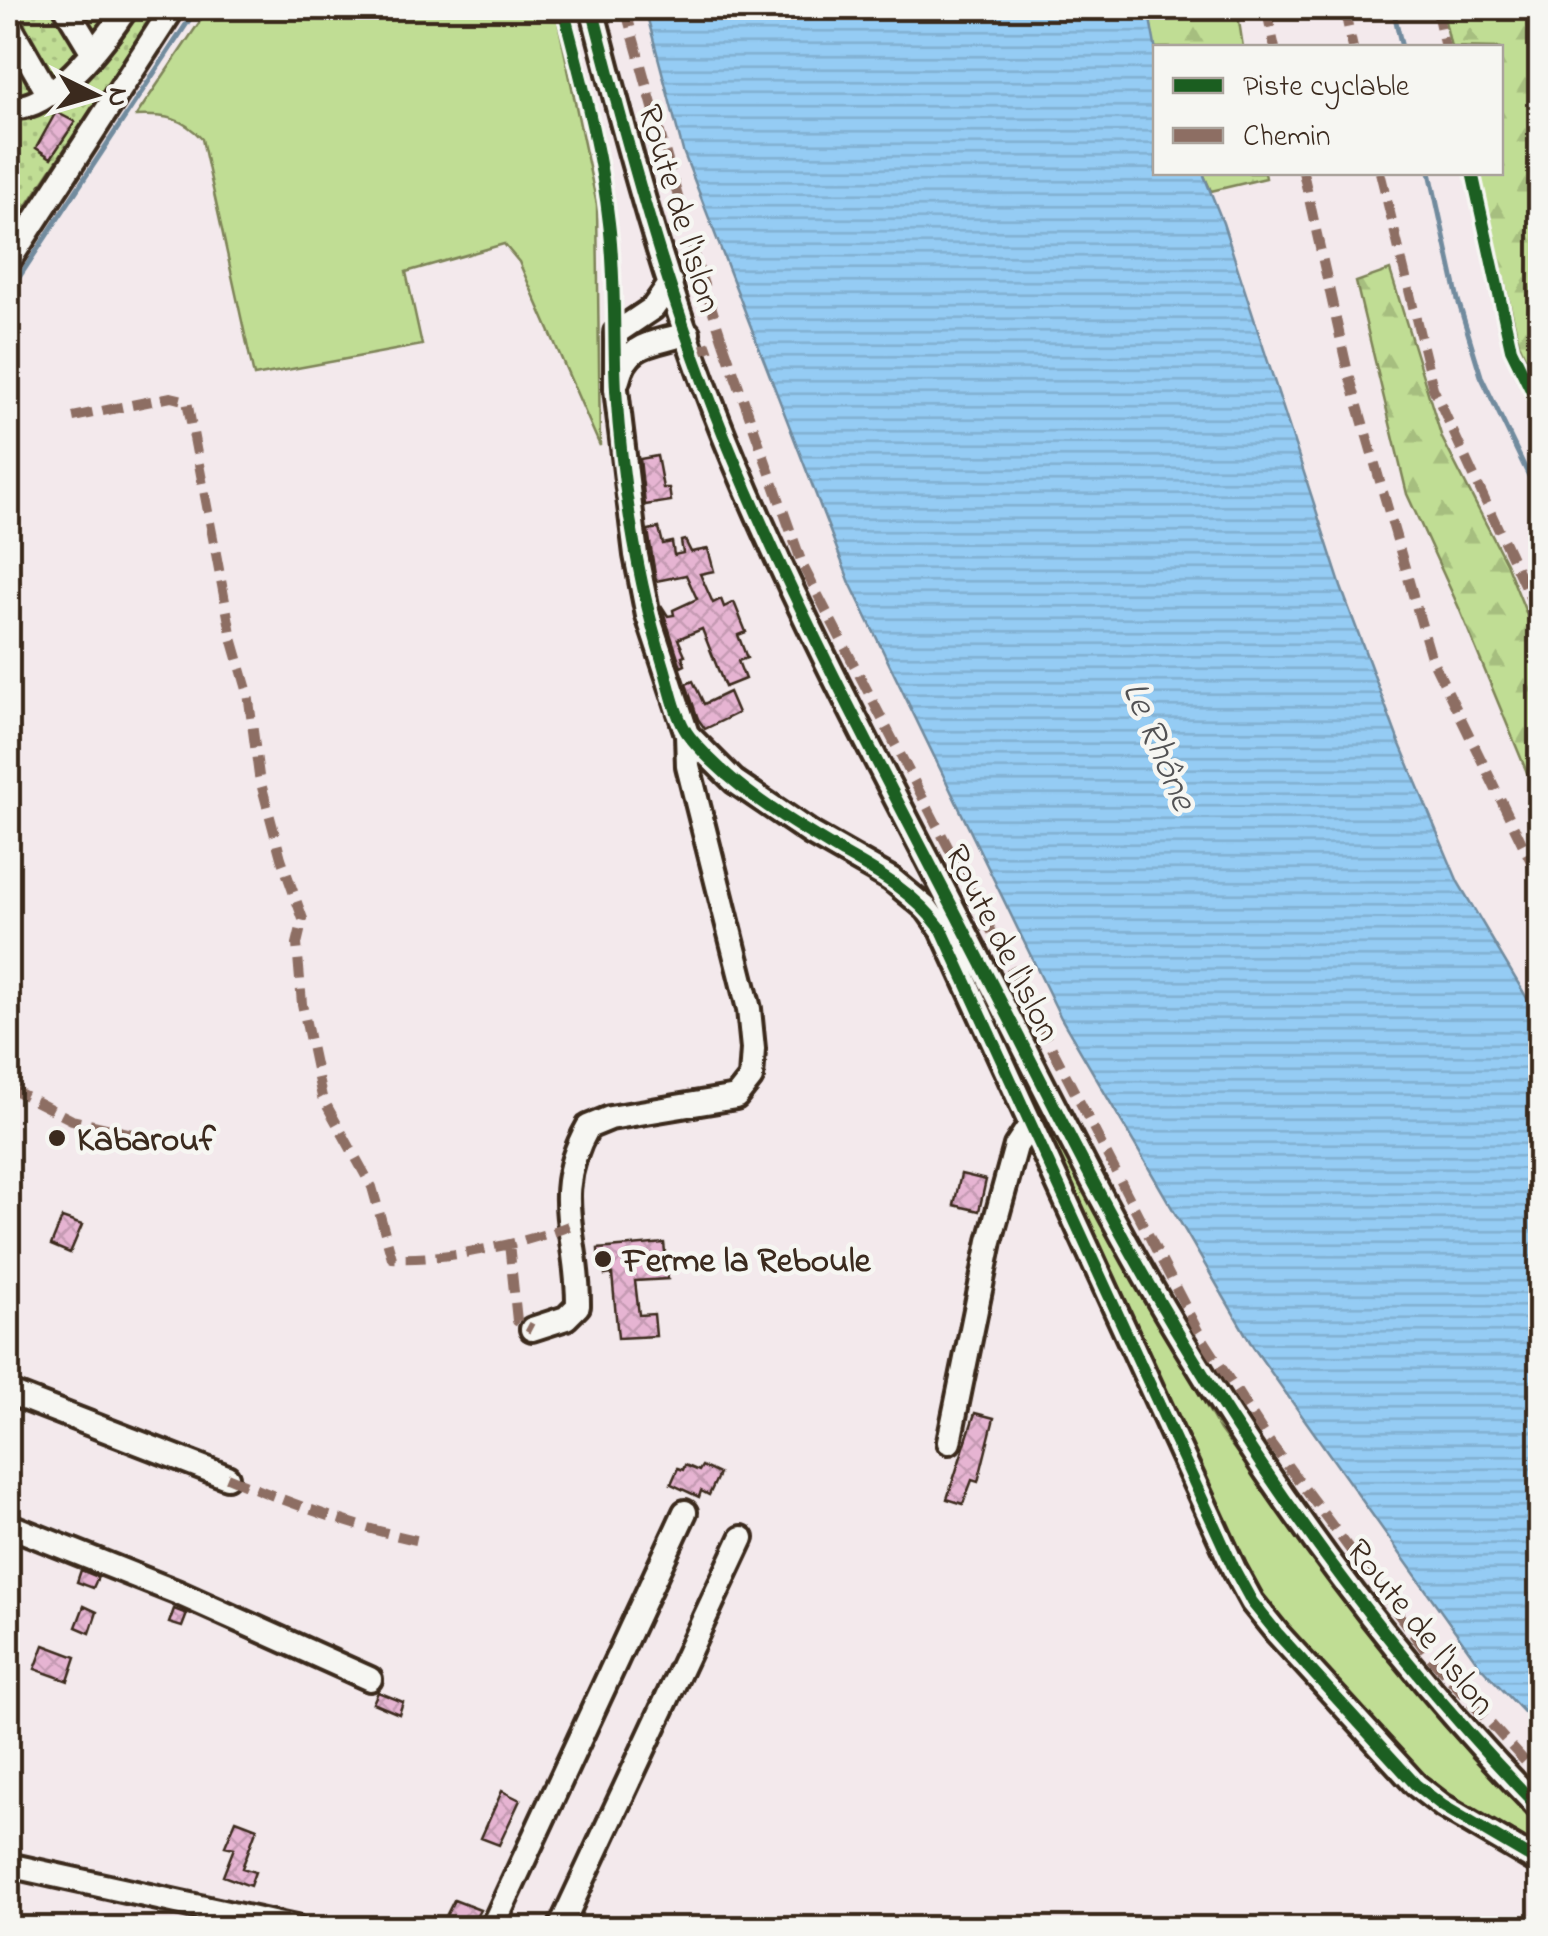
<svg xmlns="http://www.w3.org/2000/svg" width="1548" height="1936" viewBox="0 0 1548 1936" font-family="'Indie Flower',sans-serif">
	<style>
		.grass { fill: #c0dd94; stroke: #7e8459; stroke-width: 2.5 }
		.forest { fill: url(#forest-firs); stroke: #7e8459; stroke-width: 2.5 }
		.park { fill: url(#park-dots); stroke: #7e8459; stroke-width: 2.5 }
		.water { fill: url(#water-rules); stroke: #718b9e; stroke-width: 2.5 }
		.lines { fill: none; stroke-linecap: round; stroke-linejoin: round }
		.stream { stroke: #718b9e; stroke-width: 5 }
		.building { fill: url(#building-cross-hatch); stroke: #3b2a1e; stroke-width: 2.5 }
		.minor-casing { stroke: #3b2a1e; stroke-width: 30 }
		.minor { stroke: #f6f6f2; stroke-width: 22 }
		.quiet { stroke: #8d6e63; stroke-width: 10; stroke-dasharray: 20 10; stroke-linecap: butt }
		.cycleway-casing { stroke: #f6f6f2; stroke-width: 19 }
		.cycleway { stroke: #1b5e20; stroke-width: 12 }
		.poi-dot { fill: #3b2a1e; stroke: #f6f6f2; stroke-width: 4 }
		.labels { text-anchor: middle; stroke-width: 9; stroke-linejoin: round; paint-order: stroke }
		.street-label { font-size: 35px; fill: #3b2a1e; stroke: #f6f6f2 }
		.poi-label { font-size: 35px; font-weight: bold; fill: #3b2a1e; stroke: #f6f6f2; text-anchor: start }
		.water-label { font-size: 38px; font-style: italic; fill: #525254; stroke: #f6f6f2 }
	</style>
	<defs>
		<pattern id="forest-firs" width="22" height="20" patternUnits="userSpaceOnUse" patternTransform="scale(2.5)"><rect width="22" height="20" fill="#c0dd94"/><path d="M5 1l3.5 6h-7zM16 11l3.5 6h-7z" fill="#a6be7f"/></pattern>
		<pattern id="park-dots" width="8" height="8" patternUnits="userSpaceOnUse" patternTransform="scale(2.5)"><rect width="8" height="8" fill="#c0dd94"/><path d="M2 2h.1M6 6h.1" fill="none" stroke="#a6be7f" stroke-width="1.8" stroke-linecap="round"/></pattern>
		<pattern id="water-rules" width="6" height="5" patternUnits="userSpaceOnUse" patternTransform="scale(2.5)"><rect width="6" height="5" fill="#95ccf4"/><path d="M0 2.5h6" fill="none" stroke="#81afd1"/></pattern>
		<pattern id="building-cross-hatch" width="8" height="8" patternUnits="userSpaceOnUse" patternTransform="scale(2.5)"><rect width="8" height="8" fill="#e6b4d2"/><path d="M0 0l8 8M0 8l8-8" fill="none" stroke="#c69bb4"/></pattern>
	</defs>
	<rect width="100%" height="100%" fill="#f3e9ec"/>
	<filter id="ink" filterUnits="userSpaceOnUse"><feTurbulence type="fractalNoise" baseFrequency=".01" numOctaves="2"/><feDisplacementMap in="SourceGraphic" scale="20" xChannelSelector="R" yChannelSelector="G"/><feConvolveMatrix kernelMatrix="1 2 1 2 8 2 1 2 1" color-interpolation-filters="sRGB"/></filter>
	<g filter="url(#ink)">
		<!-- grass -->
		<path class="grass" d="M209 8H555L597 205 600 446 519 262 504 244 406 272 422 345 254 376 202 139C182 117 165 115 136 116Z
			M1034 1103 1052 1125 1160 1326 1220 1430 1406 1680 1540 1829V1852L1438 1798 1254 1596 1041 1134Z"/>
		<!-- forest -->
		<path class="forest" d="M1148 8H1237L1243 47 1156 48 1155 51Z
			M1442 8H1540V390L1519 343 1479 173 1500 172V48L1451 47Z
			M1203 173H1265L1266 178 1211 191Z
			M1390 270 1442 438 1506 563 1540 647V804L1459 608 1407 494 1356 282Z"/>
		<!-- park -->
		<path class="park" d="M8 8H158L8 234Z"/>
		<!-- water -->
		<path class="water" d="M645 8H1148L1156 51V172L1203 173 1223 223 1341 587 1397 737 1458 882 1540 1020V1729L1480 1666 1253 1347 1061 1018 850 583 683 151Z"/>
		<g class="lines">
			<!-- stream -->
			<path class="stream" d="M1393 8 1402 48
				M1430 172 1458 300 1481 376 1540 499
				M8 294 197 8"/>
		</g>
		<!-- building -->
		<path class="building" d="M56 112 75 122 51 158 36 148Z
			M657 456 663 488H669L671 501 645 505 640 459Z
			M659 528 663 544 672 542 674 555 683 553 681 541 685 540 691 552 708 549 714 571 700 574 713 603 721 599 724 607 734 602 746 632 738 635 747 658 738 661 745 679 725 687 702 629 678 639 685 655 682 656 685 665 681 667 661 605 668 616 674 615 673 610 697 599 686 575 656 581 648 530Z
			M693 681 704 704 729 692 738 713 705 729 698 719 686 684Z
			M961 1174 986 1180 979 1211 954 1205Z
			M62 1218 82 1225 70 1253 51 1245Z
			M664 1243 668 1279 635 1281 639 1315 654 1314 656 1336 618 1338 612 1274 605 1275 604 1268H599L598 1249Z
			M975 1413 994 1418 978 1482 972 1480 963 1504 947 1499Z
			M685 1465 699 1471 702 1466 719 1474 709 1495 701 1491 699 1497 671 1484 678 1468 683 1470Z
			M81 1570 98 1577 93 1588 77 1582Z
			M84 1606 97 1612 90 1633 76 1627Z
			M174 1609 187 1614 182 1627 169 1623Z
			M44 1645 76 1657 68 1681 35 1669Z
			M378 1692 403 1702 399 1714 373 1703Z
			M502 1791 520 1800 499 1845 481 1838Z
			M236 1820 257 1828 242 1868 255 1872 250 1886 223 1876 234 1848 225 1846Z
			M454 1900 480 1910 470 1928H440Z"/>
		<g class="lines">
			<defs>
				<path id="minor" d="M66 8 92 51
					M592 8C631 160 673 315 734 460 806 632 895 795 980 961 1046 1089 1109 1220 1184 1343 1285 1511 1403 1669 1540 1809
					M8 23 49 95
					M8 105C45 120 108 37 126 8
					M8 262 173 8
					M671 283 653 308 616 333V389L636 555 648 616 687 734 734 781 812 834 891 879 927 909 942 930 1234 1569 1252 1602 1277 1633 1416 1785 1443 1806 1540 1863
					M618 380C628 340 655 345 688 333
					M532 1329 566 1318 578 1306C579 1235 549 1196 588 1127L610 1118 736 1097 751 1078 753 1049 749 1009 688 766 687 734
					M8 1392 227 1477
					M949 1442 990 1241 1016 1146 1030 1125
					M8 1525 176 1592 370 1679
					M8 1865 295 1928
					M492 1928 685 1512
					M560 1928 742 1538"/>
			</defs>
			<!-- minor casing -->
			<use href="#minor" class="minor-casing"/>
			<!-- minor -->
			<use href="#minor" class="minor"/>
			<!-- quiet -->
			<path class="quiet" d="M625 8 696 261 723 342 694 352
				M1266 8 1275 48
				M1344 8 1353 48
				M1436 8 1445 48
				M1303 172 1347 368 1431 657 1540 880
				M1380 172 1433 388 1540 619
				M723 342 803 566 1198 1331 1269 1441 1431 1658 1540 1778
				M73 417 171 397 187 401 232 638 248 693 259 776 281 858 303 919 297 944 302 1004 322 1097 372 1187 392 1258C440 1261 524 1244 569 1226
				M8 1087 72 1120 150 1138
				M509 1243 517 1321 532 1329
				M227 1477C292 1504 353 1527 421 1541"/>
			<defs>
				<path id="cycleway" d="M563 8C581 79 601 150 609 223 616 279 613 334 616 390 622 483 636 577 664 667 670 688 676 720 690 737 730 786 787 820 841 852 880 874 915 893 942 930L1234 1569 1252 1602 1277 1633 1416 1785 1443 1806 1540 1863
					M592 8C631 160 673 315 734 460 806 632 895 795 980 961 1046 1089 1109 1220 1184 1343 1285 1511 1403 1669 1540 1809
					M1472 172 1511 349 1540 408"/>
			</defs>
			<!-- cycleway casing -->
			<use href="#cycleway" class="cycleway-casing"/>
			<!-- cycleway -->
			<use href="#cycleway" class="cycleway"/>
		</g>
	</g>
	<!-- markers -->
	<g class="poi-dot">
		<circle cx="57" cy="1138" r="10"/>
		<circle cx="603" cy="1259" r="10"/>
	</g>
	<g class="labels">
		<!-- street labels -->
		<g class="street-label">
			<text transform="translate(681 208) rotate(73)" y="12">Route de l'Islon</text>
			<text transform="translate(1004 942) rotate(63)" y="12">Route de l'Islon</text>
			<text transform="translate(1422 1626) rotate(51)" y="12">Route de l'Islon</text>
		</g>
		<!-- poi labels -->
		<g class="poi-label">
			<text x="77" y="1150">Kabarouf</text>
			<text x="623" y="1271">Ferme la Reboule</text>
		</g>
		<!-- water labels -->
		<g class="water-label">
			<text transform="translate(1161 745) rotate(67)" y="13">Le Rhône</text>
		</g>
	</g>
	<!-- margin -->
	<rect width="1548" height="1936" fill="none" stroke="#f6f6f2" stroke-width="40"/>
	<rect x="20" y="20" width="1508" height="1896" fill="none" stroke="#3b2a1e" stroke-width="4" filter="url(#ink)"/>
	<!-- legend -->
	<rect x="1153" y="45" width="350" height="130" fill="#f6f6f2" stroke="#aba49d" stroke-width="2.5"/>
	<rect x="1173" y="78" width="50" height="15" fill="#1b5e20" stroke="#aba49d" stroke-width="2.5"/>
	<text x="1243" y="95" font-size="30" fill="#3b2a1e">Piste cyclable</text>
	<rect x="1173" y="128" width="50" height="15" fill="#8d6e63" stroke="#aba49d" stroke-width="2.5"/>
	<text x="1243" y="145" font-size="30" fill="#3b2a1e">Chemin</text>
	<!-- north arrow -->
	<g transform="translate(95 95) rotate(95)" stroke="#f6f6f2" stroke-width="8" paint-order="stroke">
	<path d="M0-8L18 38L0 25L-18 38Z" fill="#3b2a1e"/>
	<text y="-15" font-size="28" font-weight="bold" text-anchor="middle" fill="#3b2a1e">N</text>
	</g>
</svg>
